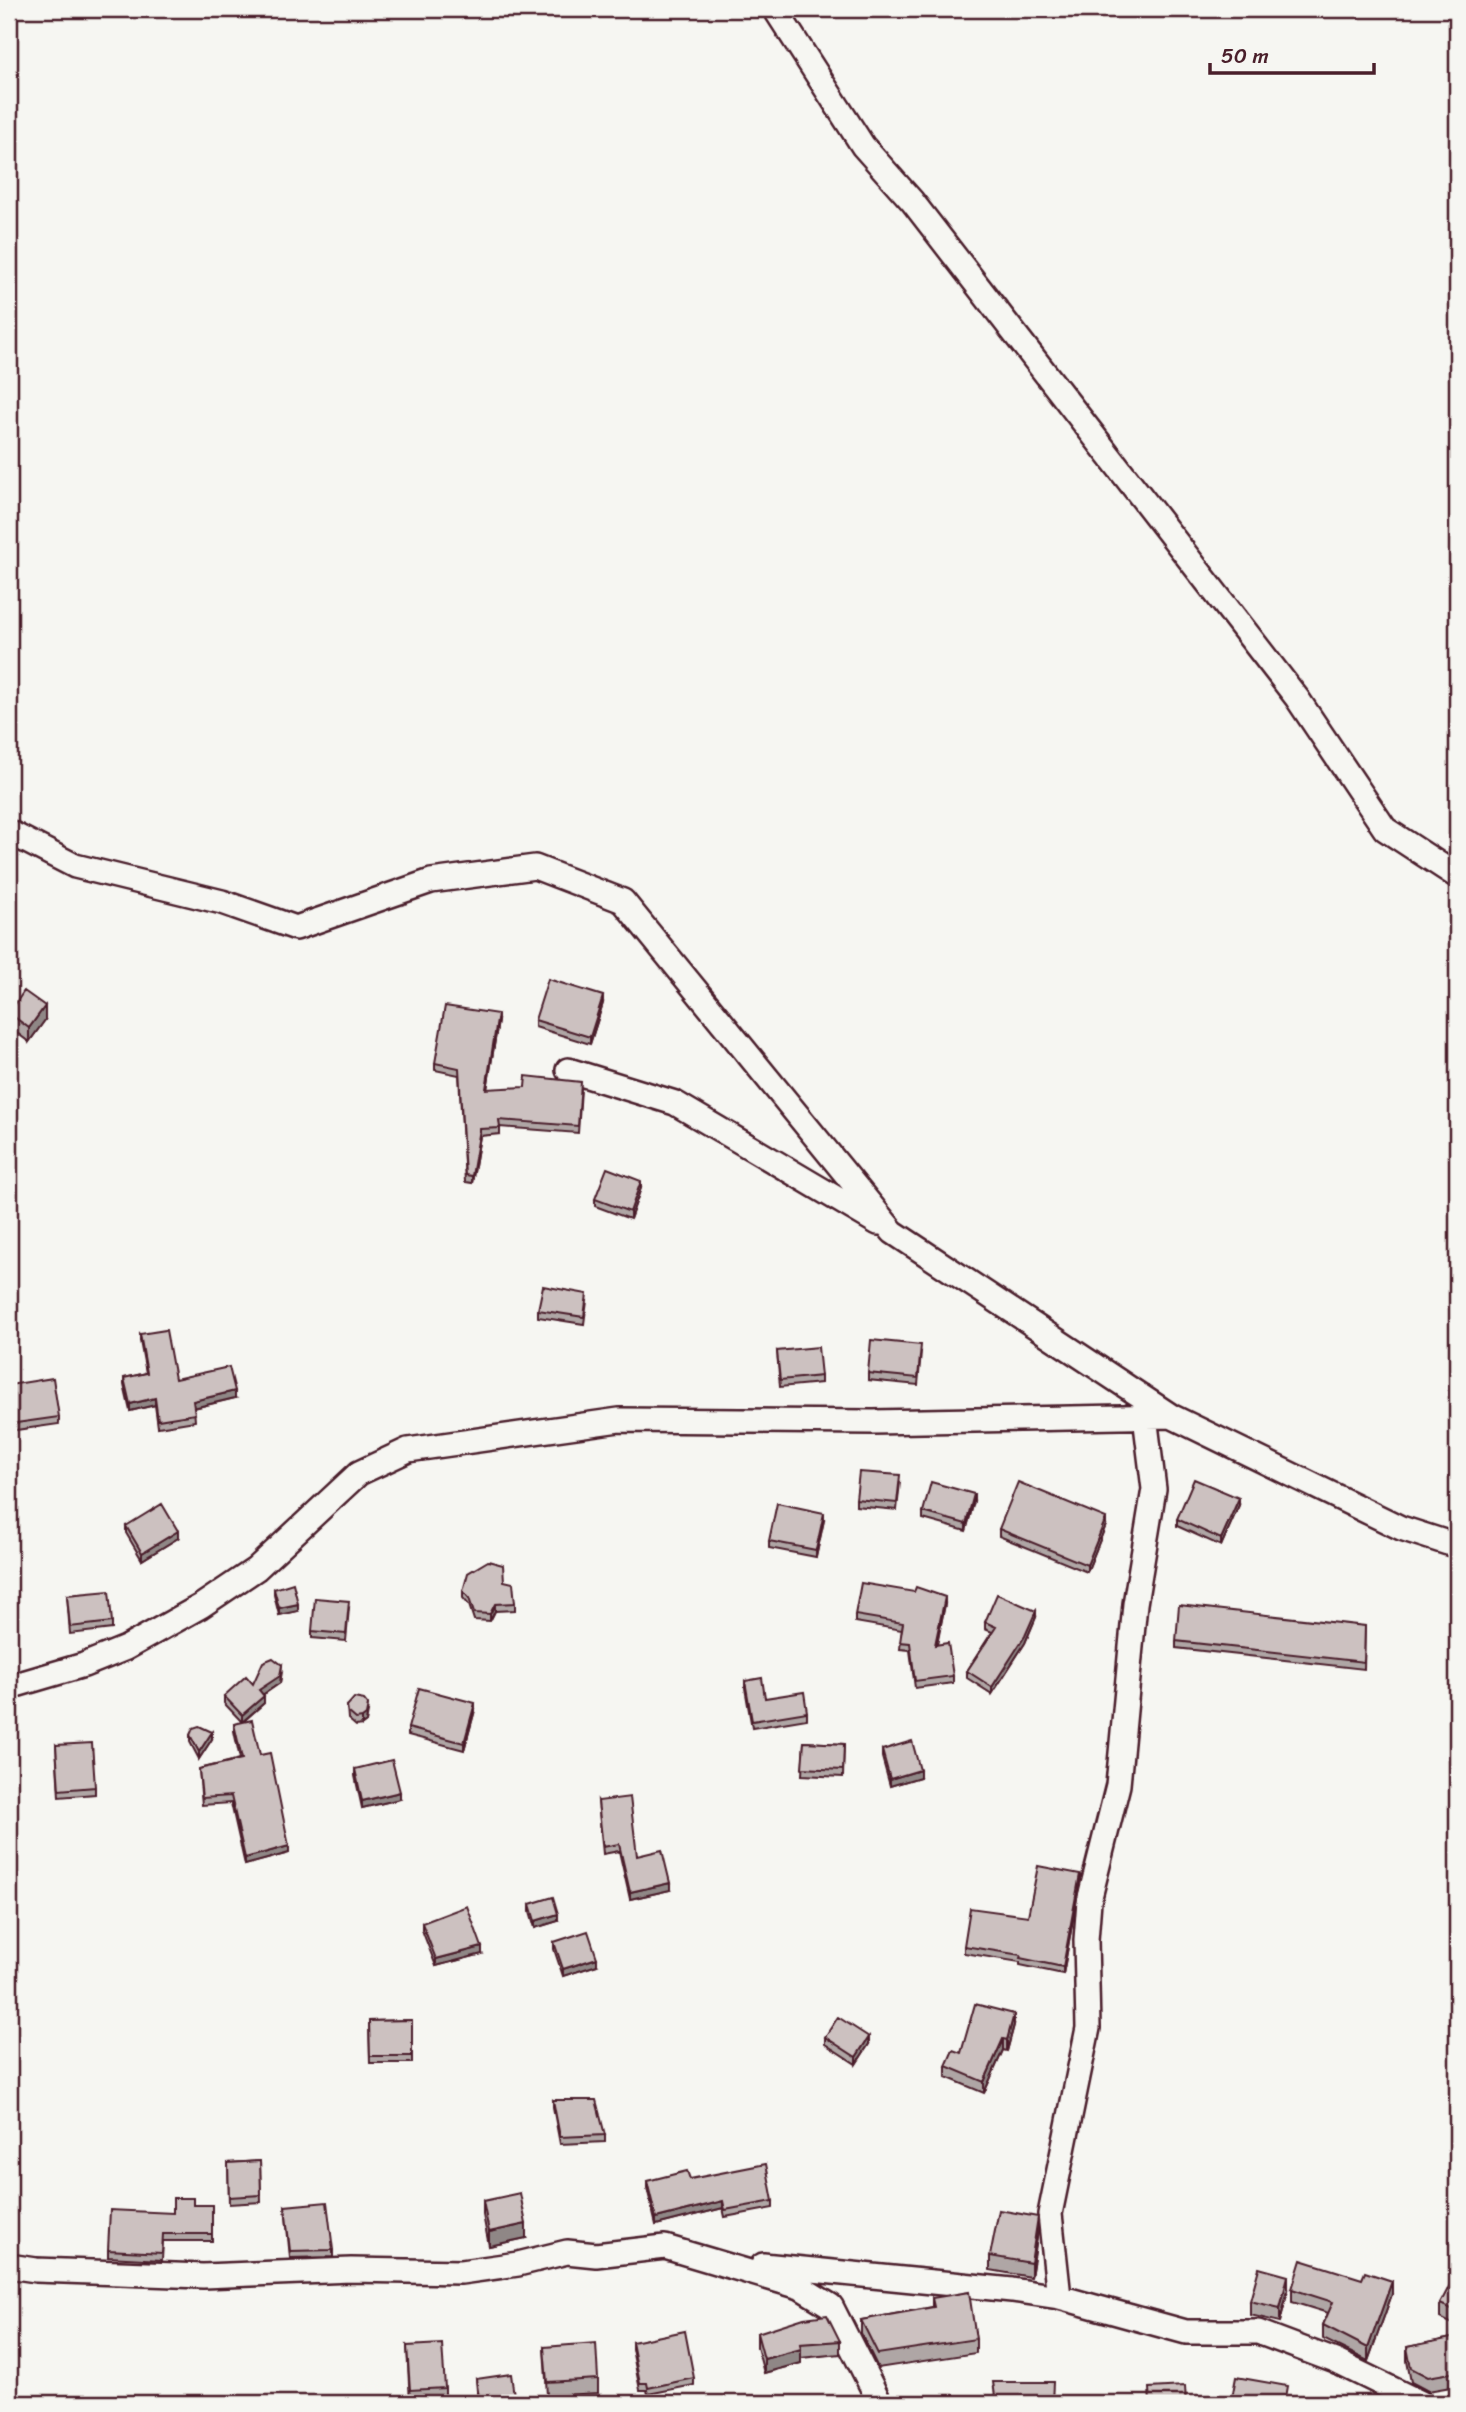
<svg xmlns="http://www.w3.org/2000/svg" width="1466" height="2412" viewBox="0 0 1466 2412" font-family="Sriracha,sans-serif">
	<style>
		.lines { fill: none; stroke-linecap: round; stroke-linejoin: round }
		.minor-casing { stroke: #4a1f2b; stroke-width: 28 }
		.minor { stroke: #f6f6f2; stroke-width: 23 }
		.wall { fill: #afa6a5; stroke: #4a1f2b; stroke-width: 2 }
		.shaded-wall { fill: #8f8786; stroke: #4a1f2b; stroke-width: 2 }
		.building { fill: #ccc1c0; stroke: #4a1f2b; stroke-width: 2 }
	</style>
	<rect width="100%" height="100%" fill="#f6f6f2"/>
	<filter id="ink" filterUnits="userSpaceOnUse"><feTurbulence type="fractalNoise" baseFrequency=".0143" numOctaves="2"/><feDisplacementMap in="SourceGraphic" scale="14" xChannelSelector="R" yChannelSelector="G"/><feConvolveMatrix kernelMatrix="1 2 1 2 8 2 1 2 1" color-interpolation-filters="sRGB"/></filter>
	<g filter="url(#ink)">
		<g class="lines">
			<defs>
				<path id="minor" d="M775 9 863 146 912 201 1297 698 1385 829 1457 876
					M9 832 75 866 222 902 296 928 431 881 535 867 623 901 893 1232 1171 1416 1401 1528 1457 1546
					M568 1070 675 1103 878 1223
					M9 1687 84 1665 126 1648 201 1606 256 1569 359 1473 408 1450 619 1420 873 1422 1171 1416
					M763 2265 1012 2290 1059 2297 1186 2332H1258L1335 2361 1421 2403
					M9 2266 36 2270 203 2276 351 2270 461 2272 518 2264 567 2252 596 2255 665 2247 800 2287 831 2306 880 2403
					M1059 2297 1050 2214 1088 2028 1086 1940 1089 1901 1118 1785 1135 1604 1154 1489 1145 1416"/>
			</defs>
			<!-- minor casing -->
			<use href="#minor" class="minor-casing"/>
			<!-- minor -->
			<use href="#minor" class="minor"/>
		</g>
		<!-- wall -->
		<path class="wall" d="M603 1003 590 1044 535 1027V1020Z
			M9 1012 45 1020 29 1042 9 1027Z
			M498 1021 487 1089H581L578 1133 500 1127V1134L480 1136 472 1183 465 1182 459 1075 435 1070V1063Z
			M641 1188 630 1219 595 1206V1199Z
			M587 1301 584 1324 538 1317V1310Z
			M140 1334 175 1379 235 1398 194 1408 195 1421 158 1427 155 1405 130 1411 124 1385V1378L146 1373 140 1341Z
			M777 1351 821 1376V1383L780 1387Z
			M921 1352 918 1385 868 1380V1373Z
			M9 1385 59 1417V1424L9 1431Z
			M900 1482 897 1510 856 1506V1499Z
			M9 1500 12 1506V1513L9 1514Z
			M974 1501 966 1531 923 1519V1512Z
			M1239 1505 1221 1546 1177 1526V1519Z
			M824 1520 816 1557 769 1548V1541Z
			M1106 1525 1087 1572 999 1536V1529Z
			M126 1526 178 1538 142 1560 126 1533Z
			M504 1581 515 1603V1610L495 1611 490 1621 474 1620 469 1605 463 1598V1591Z
			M274 1589 298 1611 279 1615 274 1595Z
			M67 1595 112 1622V1629L70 1634Z
			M945 1604 937 1645 953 1676V1683L915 1688 910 1650 900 1649 902 1630 855 1622V1615Z
			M349 1608 346 1641 312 1638V1631Z
			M1036 1617 1025 1643 992 1694 967 1678V1671L992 1632 985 1629V1622Z
			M1365 1626 1364 1669 1176 1648V1641Z
			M282 1672 280 1683 263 1695 264 1703 243 1722 260 1755 289 1853 245 1865 231 1803 202 1805 199 1769 240 1759 234 1731V1724L242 1722 224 1703V1696Z
			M745 1681 765 1698 807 1712V1719L752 1728 745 1688Z
			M347 1706 368 1712 366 1722 362 1725 356 1726 348 1719Z
			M475 1710 464 1750 408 1735V1728Z
			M190 1735 212 1739 199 1759 190 1742Z
			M804 1742 844 1744 843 1777 802 1775Z
			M56 1745 95 1787V1794L59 1797Z
			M882 1750 920 1777 890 1786 882 1757Z
			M355 1769 400 1799 362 1808 355 1776Z
			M598 1801 637 1856 670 1890 630 1899 619 1851 603 1854Z
			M1080 1881 1063 1974 1020 1965V1962L964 1953V1946L1028 1916Z
			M530 1904 558 1921 535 1928 530 1911Z
			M422 1923 482 1954 436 1966 422 1930Z
			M554 1942 597 1965 563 1976 554 1949Z
			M412 2020V2063H370L369 2021Z
			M1014 2025 1007 2051 1003 2050 984 2093 946 2077V2066L961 2053Z
			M825 2037 869 2044 856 2064 825 2044Z
			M553 2100 605 2135V2142L560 2144 553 2107Z
			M260 2161 261 2202 229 2204 228 2163Z
			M690 2179 773 2201V2208L725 2217 723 2208 656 2225 647 2188V2181Z
			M483 2201 526 2238 489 2246 483 2215Z
			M193 2205H212V2241H163L162 2260 108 2257V2250Z
			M285 2206 333 2250V2257L290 2258Z
			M1038 2231 1031 2277 990 2270V2256Z
			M1362 2279 1392 2294 1368 2361 1323 2339V2325L1328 2313 1292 2302V2289Z
			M1457 2281V2403V2386L1428 2391 1411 2382 1407 2361V2347L1452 2338 1453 2324 1440 2318V2304Z
			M1288 2290 1280 2322 1250 2315V2301Z
			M932 2298 976 2339V2353L878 2368 861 2333V2320L932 2307Z
			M757 2333 840 2341V2354L801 2358V2363L764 2373 757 2347Z
			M632 2342 694 2378V2385L648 2394 647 2390H640L632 2349Z
			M407 2346 445 2388V2402L410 2403Z
			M544 2347 598 2379V2393L547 2396Z
			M476 2379 515 2403H478Z"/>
		<!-- shaded-wall -->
		<path class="shaded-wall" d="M603 996V1003L590 1044V1037Z
			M45 1006V1020L29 1042V1028Z
			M498 1014V1021L486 1096V1089Z
			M480 1129V1136L472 1183V1176Z
			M641 1181V1188L630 1219V1212Z
			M235 1391V1398L193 1408V1401Z
			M155 1398V1405L130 1411V1404Z
			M974 1494V1501L966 1531V1524Z
			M1239 1498V1505L1221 1546V1539Z
			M824 1513V1520L816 1557V1550Z
			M1106 1518V1525L1087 1572V1565Z
			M178 1531V1538L142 1560V1553Z
			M945 1597V1604L935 1652V1645Z
			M298 1604V1611L279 1615V1608Z
			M495 1604V1611L490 1621V1614Z
			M1036 1611V1617L1025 1643 992 1694V1687Z
			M282 1665 280 1683 259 1697V1690Z
			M264 1696V1703L242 1722V1715Z
			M475 1703V1710L464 1750V1743Z
			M368 1705 366 1722 362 1725V1718Z
			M212 1732V1739L199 1759V1752Z
			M920 1770V1777L890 1786V1779Z
			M400 1792V1799L362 1808V1801Z
			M289 1846V1853L245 1865V1858Z
			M1080 1874V1881L1063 1974V1967Z
			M670 1883V1890L630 1899V1892Z
			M558 1914V1921L535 1928V1921Z
			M482 1947V1954L436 1966V1959Z
			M597 1958V1965L563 1976V1969Z
			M14 1992V1999L9 2020V2013Z
			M1014 2014V2025L1007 2051V2040Z
			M869 2037V2044L856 2064V2057Z
			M1003 2039V2050L984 2093V2082Z
			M723 2201V2208L656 2225V2218Z
			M1038 2217V2231L1031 2277V2263Z
			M526 2224V2238L489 2246V2232Z
			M1288 2276V2290L1280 2322V2308Z
			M1392 2281V2294L1368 2361V2348Z
			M801 2349V2363L764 2373V2359Z"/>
		<!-- building -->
		<path class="building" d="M548 979 603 996 590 1037 535 1020Z
			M24 991 45 1006 29 1028 9 1013Z
			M445 1006 498 1014 486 1089 525 1087 526 1076 581 1082 578 1126 499 1120 500 1128 480 1129 472 1176 465 1175 459 1068 435 1063Z
			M607 1168 641 1181 630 1212 595 1199Z
			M543 1286 587 1294 584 1317 538 1310Z
			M166 1330 175 1379 229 1367 235 1391 193 1401 195 1414 158 1420 155 1398 130 1404 124 1378 147 1373 140 1334Z
			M871 1340 921 1345 918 1378 868 1373Z
			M818 1347 821 1376 780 1380 777 1351Z
			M53 1378 59 1417 9 1424V1385Z
			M859 1472 900 1475 897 1503 856 1499Z
			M1194 1479 1239 1498 1221 1539 1177 1519Z
			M931 1482 974 1494 966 1524 923 1512Z
			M1018 1482 1106 1518 1087 1565 999 1529Z
			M777 1503 824 1513 816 1550 769 1541Z
			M162 1504 178 1531 142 1553 126 1526Z
			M488 1561 503 1565 504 1581 513 1583 515 1603 495 1604 490 1614 474 1613 469 1598 463 1591 468 1573Z
			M293 1583 298 1604 279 1608 274 1589Z
			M861 1583 914 1592 916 1587 945 1597 935 1645 948 1643 953 1676 915 1681 910 1643 900 1642 903 1623 855 1615Z
			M109 1591 112 1622 70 1627 67 1595Z
			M997 1594 1036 1611 1025 1636 992 1687 967 1671 996 1627 985 1622Z
			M315 1598 349 1601 346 1634 312 1631Z
			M1179 1605 1365 1626 1364 1662 1176 1641Z
			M273 1658 282 1665 280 1676 259 1690 264 1696 242 1715 224 1696 246 1676 253 1684 263 1662Z
			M762 1678 765 1698 804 1692 807 1712 752 1721 745 1681Z
			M419 1688 475 1703 464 1743 408 1728Z
			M354 1698 364 1700 368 1705 366 1715 362 1718 356 1719 348 1712 347 1706Z
			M252 1720 260 1755 270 1753 289 1846 245 1858 231 1796 202 1798 199 1769 242 1759 234 1724Z
			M199 1726 212 1732 199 1752 190 1735 193 1728Z
			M912 1741 920 1770 890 1779 882 1750Z
			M804 1742 844 1744 843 1770 802 1768Z
			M92 1743 95 1787 59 1790 56 1745Z
			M392 1760 400 1792 362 1801 355 1769Z
			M630 1797 637 1856 662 1850 670 1883 630 1892 619 1844 603 1847 598 1801Z
			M1038 1866 1080 1874 1063 1967 1020 1958 1021 1955 964 1946 970 1908 1028 1916Z
			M553 1897 558 1914 535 1921 530 1904Z
			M467 1906 482 1947 436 1959 422 1923Z
			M588 1931 597 1958 563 1969 554 1942Z
			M9 1991 14 1992 9 2013Z
			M975 2004 1014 2014 1007 2040 1003 2039 984 2082 946 2066 953 2050 961 2053Z
			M838 2017 869 2037 856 2057 825 2037Z
			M412 2020V2056H370L369 2021Z
			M553 2100H596L605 2135 560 2137Z
			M260 2161 261 2195 229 2197 228 2163Z
			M766 2164 773 2201 725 2210 723 2201 656 2218 647 2181 687 2171 690 2179Z
			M520 2193 526 2224 489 2232 483 2201Z
			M173 2198H193V2205H212V2234H163L162 2253 108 2250 110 2210 173 2213Z
			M327 2202 333 2250 290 2251 285 2206Z
			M999 2210 1038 2217 1031 2263 990 2256Z
			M1301 2260 1362 2279 1365 2272 1392 2281 1368 2348 1323 2325 1333 2302 1292 2289Z
			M1259 2268 1288 2276 1280 2308 1250 2301Z
			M1453 2279 1457 2281V2372L1428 2377 1411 2368 1407 2347 1452 2338 1454 2310 1440 2304Z
			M969 2292 976 2339 878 2354 861 2320 934 2307 932 2298Z
			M827 2315 840 2341 800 2344 801 2349 764 2359 757 2333 804 2318Z
			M685 2331 694 2378 648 2388 647 2383H640L632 2342Z
			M596 2343 598 2379 547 2382 544 2347Z
			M442 2344 445 2388 410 2390 407 2346Z
			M511 2374 515 2403H480L476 2379Z
			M1236 2377 1287 2386 1284 2403H1231Z
			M993 2382H1053L1052 2403H996Z
			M1185 2386 1186 2403H1150L1149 2388Z"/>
	</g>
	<!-- margin -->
	<rect width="1466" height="2412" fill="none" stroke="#f6f6f2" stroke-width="35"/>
	<rect x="18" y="18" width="1431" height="2377" fill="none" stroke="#4a1f2b" stroke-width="2.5" filter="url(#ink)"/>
	<!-- scale -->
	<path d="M1210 63v10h164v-10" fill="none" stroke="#4a1f2b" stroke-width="3.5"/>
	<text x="1221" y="63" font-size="21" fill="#4a1f2b" stroke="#f6f6f2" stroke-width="5" paint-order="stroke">50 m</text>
</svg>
